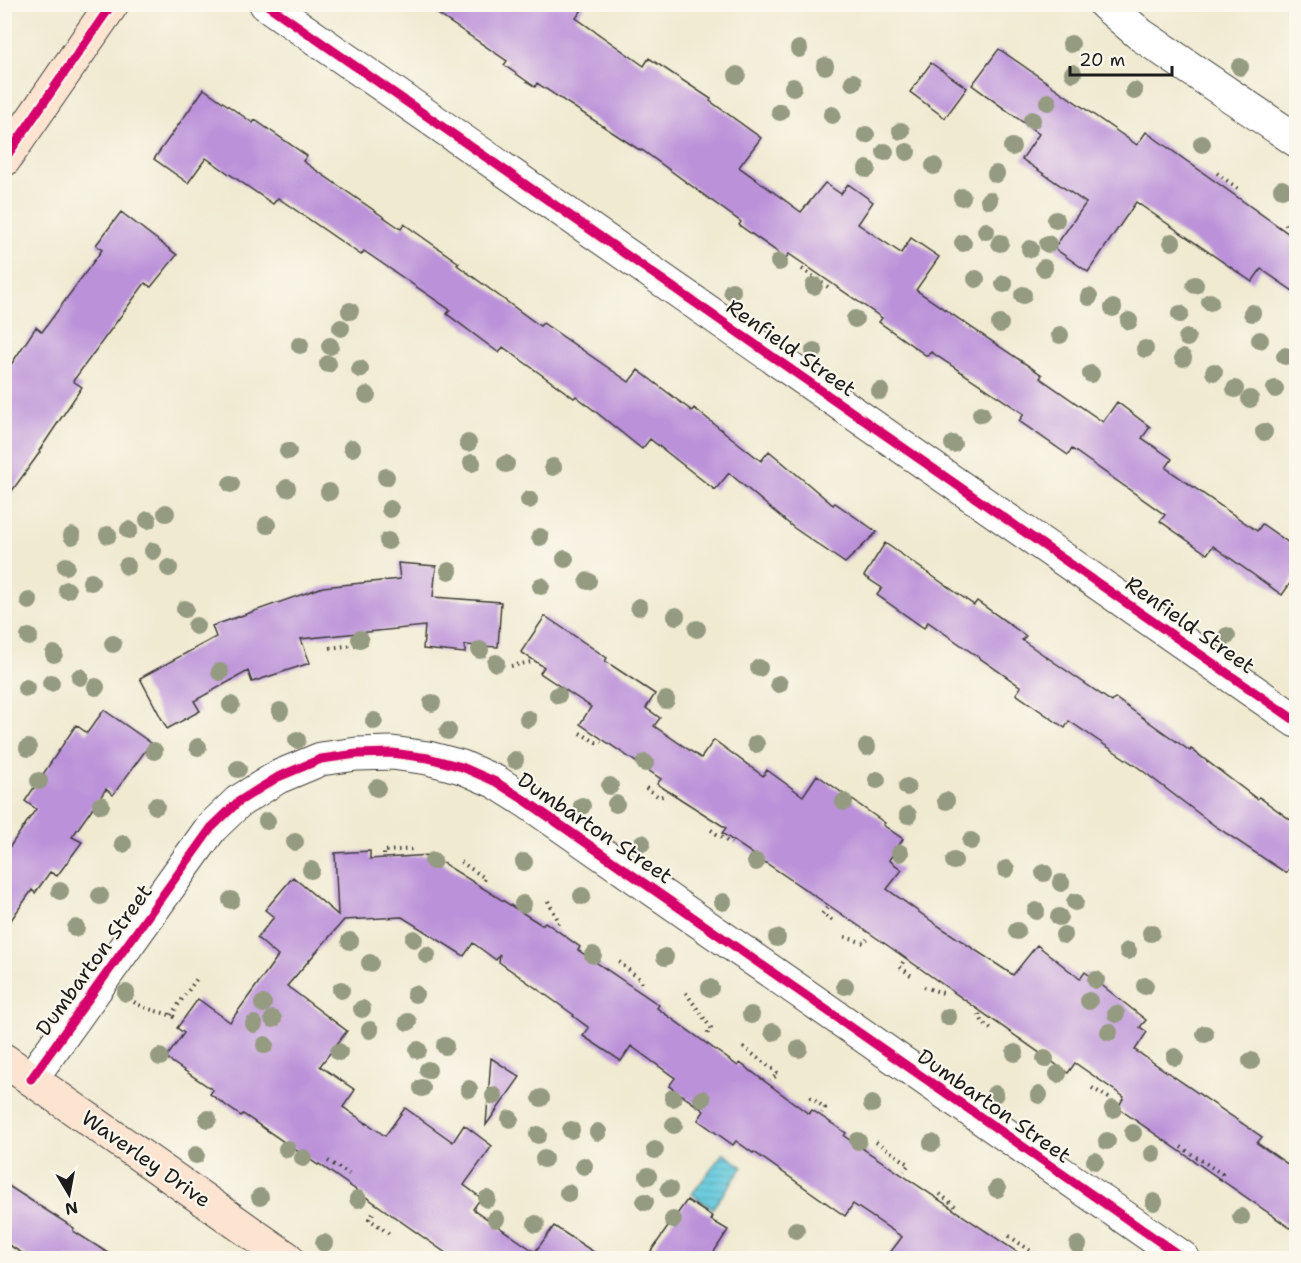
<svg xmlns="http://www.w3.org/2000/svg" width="1301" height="1263" viewBox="0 0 1301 1263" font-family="'Shantell Sans',sans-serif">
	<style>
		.water { fill: url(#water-rules); stroke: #3e727c; stroke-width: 1.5 }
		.building { fill: #bb92d9 }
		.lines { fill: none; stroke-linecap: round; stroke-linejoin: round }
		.street-casing { stroke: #3c3b37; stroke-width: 35 }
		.secondary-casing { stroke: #3c3b37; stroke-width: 35 }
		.path { stroke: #3c3b37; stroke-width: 4; stroke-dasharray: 1.5 4.5; stroke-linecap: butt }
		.street { stroke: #fff; stroke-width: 33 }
		.secondary { stroke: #fde4d1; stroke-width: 33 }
		.cycleway-casing { stroke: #fbf7ec; stroke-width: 13 }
		.cycleway { stroke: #d6006c; stroke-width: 9 }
		.tree { fill: #959b80 }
		.labels { text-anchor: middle; stroke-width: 4.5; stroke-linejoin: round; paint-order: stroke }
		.street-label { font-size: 21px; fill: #1c1c1c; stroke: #fbf7ec }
	</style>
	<defs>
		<pattern id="water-rules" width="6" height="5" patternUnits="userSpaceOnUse" patternTransform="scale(1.5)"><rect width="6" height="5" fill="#5fc7db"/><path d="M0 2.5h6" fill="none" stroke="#52aabb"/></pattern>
	</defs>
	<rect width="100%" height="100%" fill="#fbf7ec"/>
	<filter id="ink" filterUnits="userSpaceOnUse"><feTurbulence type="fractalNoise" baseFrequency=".0167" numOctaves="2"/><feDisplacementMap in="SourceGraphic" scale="12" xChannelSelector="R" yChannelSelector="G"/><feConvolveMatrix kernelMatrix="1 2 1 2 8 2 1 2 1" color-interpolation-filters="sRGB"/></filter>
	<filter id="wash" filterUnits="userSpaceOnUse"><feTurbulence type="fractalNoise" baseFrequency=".008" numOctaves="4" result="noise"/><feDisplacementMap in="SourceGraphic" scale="24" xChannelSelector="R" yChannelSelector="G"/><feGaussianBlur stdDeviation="1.35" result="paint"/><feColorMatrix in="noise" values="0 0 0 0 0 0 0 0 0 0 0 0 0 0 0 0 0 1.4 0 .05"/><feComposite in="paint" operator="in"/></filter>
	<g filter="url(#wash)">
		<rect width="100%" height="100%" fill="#f0ead1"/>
		<!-- water -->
		<path class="water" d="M723 1153 743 1167 712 1209 692 1194Z"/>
		<g id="blocks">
			<!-- building -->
			<path class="building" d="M423 4H586L576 18 644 66 649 58 711 99 710 101 761 138 739 167 801 212 825 183 841 194 848 184 873 202 858 224 901 253 911 238 939 257 916 290 1042 375 1040 378 1103 422 1117 402 1150 427 1142 438 1172 459 1166 468 1257 531 1262 524 1296 548V575L1282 595 1213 546 1207 554 1160 521 1165 515 1072 449 1068 455 1019 421 1024 414 931 352 927 356 879 322 882 318 789 254 786 258 739 225 741 222 642 150 641 151 537 83 535 87 504 65 507 61Z
				M999 49 1137 145 1146 132 1296 239V293L1261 269 1252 282 1136 202 1088 272 1054 248 1086 203 1022 159 1039 134 972 85Z
				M931 63 967 88 945 118 910 92Z
				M204 89 253 123 255 120 307 156 303 161 401 229 404 224 459 263 457 265 540 326 543 323 629 382 638 370 692 411 694 408 761 461 769 451 833 505 835 503 877 532 845 563 794 528 729 473 715 490 650 439 642 449 576 396 574 398 503 347 499 353 447 314 450 310 364 251 361 255 278 198 273 204 206 158 188 183 154 159Z
				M121 212 177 255 151 287 145 283 73 381 82 387 39 451 40 452 4 502V375L36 327 42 332 102 250 96 245Z
				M885 543 974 605 977 601 1026 636 1022 640 1112 702 1115 698 1190 751 1191 749 1257 799 1259 797 1296 824V859L1286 873 1215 826 1139 768 1069 721 1065 728 1016 694 1021 687 928 622 924 628 877 595 882 588 864 576Z
				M398 563 436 566 433 597 501 602 498 647 465 645V653L423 649 425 626 301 639 310 663 252 682 248 671 194 701 200 711 167 729 140 678 216 637 212 626 323 587 400 579Z
				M545 616 607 658 605 661 655 694 646 708 660 718 654 726 701 758 714 740 763 776 767 770 803 796 817 775 885 823 883 825 903 839 889 860 902 870 887 889 937 925 1013 975 1037 945 1080 979 1085 972 1146 1020 1140 1027 1147 1032 1135 1050 1262 1137 1257 1143 1296 1170V1232L1118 1108 1124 1097 1075 1063 1068 1073 887 945 722 833 726 828 657 784 661 779 580 724 591 707 540 673 544 667 521 652Z
				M104 710 151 743 113 795 106 789 72 837 82 842 57 876 50 872 35 893 32 890 4 930V855L36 809 25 801 76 725 87 733Z
				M370 851V859L430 855 542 925 545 922 580 947 578 950 659 1005 657 1008 738 1066 740 1063 809 1114 812 1110 846 1133 844 1136 1026 1258H886L902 1237 853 1204 845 1216 754 1152 753 1153 736 1141 733 1145 698 1120 704 1111 669 1086 675 1078 631 1046 621 1061 583 1036 589 1028 573 1016 574 1015 499 962 500 954 496 960 473 943 464 956 402 917 344 920 287 986 347 1031 320 1066 355 1090 343 1107 366 1123 365 1125 367 1123 385 1136 405 1108 453 1142 464 1125 492 1146 464 1185 481 1198 473 1209 535 1252 554 1226 603 1258H453L319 1164 318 1165 243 1114 241 1116 210 1094 213 1090 166 1058 184 1033 177 1028 198 999 230 1022 278 956 257 938 274 917 265 910 293 877 338 915 335 853Z
				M491 1058 520 1077 486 1125Z
				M4 1183 74 1228 73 1231 116 1258H30L4 1242Z
				M687 1200 713 1217 711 1220 728 1230 710 1258H646Z"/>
		</g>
	</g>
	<g filter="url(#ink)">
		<use href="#blocks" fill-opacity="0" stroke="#3c3b37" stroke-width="1.5"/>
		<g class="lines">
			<defs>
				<path id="street" d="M266 4 1296 721
					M1105 4 1141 35 1296 140
					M31 1079 211 828 238 802 278 777 321 759 357 754 392 753 428 758 462 767 496 782 526 801 1183 1258"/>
				<path id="secondary" d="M4 160 112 4
					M4 1060 287 1258"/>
			</defs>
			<!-- street casing -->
			<use href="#street" class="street-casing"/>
			<!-- secondary casing -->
			<use href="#secondary" class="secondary-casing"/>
			<!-- path -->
			<path class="path" d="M1217 173 1238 189
				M1285 224 1296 233
				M802 269 831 289
				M330 648 368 643 367 637
				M511 666 531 662
				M580 733 596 742H602
				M646 788 659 797 666 795
				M711 830 731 844
				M384 855V851L415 849
				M461 862 485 878 482 884
				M548 901 559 922 556 926
				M827 908 822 914 835 922
				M845 937 864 943 867 939
				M619 962 641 980 642 986
				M903 962 900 967 912 976
				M924 987 943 993 945 990
				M686 993 711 1028 707 1034
				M134 1002C149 1012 165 1011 178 1019
				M979 1014 983 1023 992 1030
				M171 1015 198 977
				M743 1047 778 1073 771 1081
				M1092 1088 1109 1098
				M810 1097 825 1108 822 1113
				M876 1142 909 1164 904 1171
				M1181 1147 1222 1174 1218 1181
				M328 1161 349 1174
				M940 1194 956 1207
				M373 1213 369 1219 391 1235
				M1009 1236 1041 1258
				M439 1258H440"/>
			<!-- street -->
			<use href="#street" class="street"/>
			<!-- secondary -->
			<use href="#secondary" class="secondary"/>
			<defs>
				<path id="cycleway" d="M266 4 1296 721
					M4 160 112 4
					M31 1079 211 828 238 802 278 777 321 759 357 754 392 753 428 758 462 767 496 782 526 801 1183 1258"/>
			</defs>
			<!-- cycleway casing -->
			<use href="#cycleway" class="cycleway-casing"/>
			<!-- cycleway -->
			<use href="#cycleway" class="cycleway"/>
		</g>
		<!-- trees -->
		<g class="tree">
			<circle cx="1071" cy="44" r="9"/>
			<circle cx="799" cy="49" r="9"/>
			<circle cx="825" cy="66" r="9"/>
			<circle cx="1240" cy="67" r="9"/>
			<circle cx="1073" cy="73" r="9"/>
			<circle cx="737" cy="75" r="9"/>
			<circle cx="853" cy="82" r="9"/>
			<circle cx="793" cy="87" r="9"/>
			<circle cx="1134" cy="91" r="9"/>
			<circle cx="1048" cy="102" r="9"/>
			<circle cx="780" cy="112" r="9"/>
			<circle cx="832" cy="115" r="9"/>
			<circle cx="1032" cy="120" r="9"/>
			<circle cx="901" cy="131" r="9"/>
			<circle cx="866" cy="135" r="9"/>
			<circle cx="1202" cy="144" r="9"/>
			<circle cx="1012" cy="147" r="9"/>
			<circle cx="885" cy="152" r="9"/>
			<circle cx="907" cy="152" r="9"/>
			<circle cx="934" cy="166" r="9"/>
			<circle cx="867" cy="169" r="9"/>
			<circle cx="996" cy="174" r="9"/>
			<circle cx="1282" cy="189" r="9"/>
			<circle cx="962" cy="197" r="9"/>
			<circle cx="989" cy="200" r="9"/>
			<circle cx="1056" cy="220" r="9"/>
			<circle cx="986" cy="231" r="9"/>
			<circle cx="1172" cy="242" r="9"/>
			<circle cx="963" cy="243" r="9"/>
			<circle cx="1000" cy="243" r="9"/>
			<circle cx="1048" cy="244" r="9"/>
			<circle cx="1030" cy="249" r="9"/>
			<circle cx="779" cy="262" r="9"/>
			<circle cx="1044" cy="268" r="9"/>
			<circle cx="976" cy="279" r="9"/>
			<circle cx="1004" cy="284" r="9"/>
			<circle cx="1195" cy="285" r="9"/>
			<circle cx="814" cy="286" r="9"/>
			<circle cx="732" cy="291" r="9"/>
			<circle cx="1023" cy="295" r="9"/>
			<circle cx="1089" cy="297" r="9"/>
			<circle cx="1210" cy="302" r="9"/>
			<circle cx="1113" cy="308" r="9"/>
			<circle cx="350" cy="311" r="9"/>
			<circle cx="1252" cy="313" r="9"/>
			<circle cx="1180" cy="314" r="9"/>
			<circle cx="855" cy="319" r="9"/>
			<circle cx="1129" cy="321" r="9"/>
			<circle cx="1000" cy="324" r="9"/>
			<circle cx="341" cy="328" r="9"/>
			<circle cx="1060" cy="335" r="9"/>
			<circle cx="1187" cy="338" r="9"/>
			<circle cx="1260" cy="340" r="9"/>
			<circle cx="300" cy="345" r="9"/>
			<circle cx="330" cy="346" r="9"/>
			<circle cx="1145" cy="349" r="9"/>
			<circle cx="814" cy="351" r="9"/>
			<circle cx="1285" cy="356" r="9"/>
			<circle cx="1183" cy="358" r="9"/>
			<circle cx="328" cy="364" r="9"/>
			<circle cx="360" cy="369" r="9"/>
			<circle cx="1214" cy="372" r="9"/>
			<circle cx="1091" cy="374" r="9"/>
			<circle cx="1235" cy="389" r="9"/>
			<circle cx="1275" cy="389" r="9"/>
			<circle cx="880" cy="391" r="9"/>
			<circle cx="367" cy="395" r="9"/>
			<circle cx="1250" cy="399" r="9"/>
			<circle cx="981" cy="414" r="9"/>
			<circle cx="1264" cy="432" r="9"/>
			<circle cx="468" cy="443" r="9"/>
			<circle cx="953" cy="444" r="9"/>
			<circle cx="352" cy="448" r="9"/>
			<circle cx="288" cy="451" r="9"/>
			<circle cx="472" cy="463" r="9"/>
			<circle cx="506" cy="464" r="9"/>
			<circle cx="553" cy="467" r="9"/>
			<circle cx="386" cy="477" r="9"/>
			<circle cx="231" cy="484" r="9"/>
			<circle cx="287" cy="488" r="9"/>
			<circle cx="329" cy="492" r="9"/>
			<circle cx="529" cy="500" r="9"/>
			<circle cx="390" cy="509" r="9"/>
			<circle cx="166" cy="513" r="9"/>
			<circle cx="148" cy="520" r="9"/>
			<circle cx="267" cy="525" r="9"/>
			<circle cx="129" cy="530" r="9"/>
			<circle cx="108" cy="535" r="9"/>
			<circle cx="72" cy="536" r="9"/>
			<circle cx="540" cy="537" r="9"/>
			<circle cx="388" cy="541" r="9"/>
			<circle cx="153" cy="551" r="9"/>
			<circle cx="565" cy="559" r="9"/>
			<circle cx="66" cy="566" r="9"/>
			<circle cx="127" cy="566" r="9"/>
			<circle cx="169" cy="568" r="9"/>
			<circle cx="449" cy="571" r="9"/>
			<circle cx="588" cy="581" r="9"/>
			<circle cx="91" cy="582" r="9"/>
			<circle cx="541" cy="586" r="9"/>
			<circle cx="67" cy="590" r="9"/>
			<circle cx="29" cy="601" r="9"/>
			<circle cx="639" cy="607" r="9"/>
			<circle cx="185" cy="609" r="9"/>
			<circle cx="676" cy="616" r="9"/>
			<circle cx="196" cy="626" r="9"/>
			<circle cx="697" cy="629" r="9"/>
			<circle cx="1227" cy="636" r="9"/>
			<circle cx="29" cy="637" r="9"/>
			<circle cx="360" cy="639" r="9"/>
			<circle cx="113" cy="644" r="9"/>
			<circle cx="480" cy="650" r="9"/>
			<circle cx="54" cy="654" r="9"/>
			<circle cx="496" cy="663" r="9"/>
			<circle cx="759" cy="668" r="9"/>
			<circle cx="220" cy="672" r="9"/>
			<circle cx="80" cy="677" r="9"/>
			<circle cx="51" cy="683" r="9"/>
			<circle cx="779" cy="684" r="9"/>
			<circle cx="96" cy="687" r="9"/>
			<circle cx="26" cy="688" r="9"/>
			<circle cx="558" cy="695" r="9"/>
			<circle cx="666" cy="700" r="9"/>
			<circle cx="432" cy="703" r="9"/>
			<circle cx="231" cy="705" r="9"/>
			<circle cx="280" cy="711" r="9"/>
			<circle cx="528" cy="719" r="9"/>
			<circle cx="374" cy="721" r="9"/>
			<circle cx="448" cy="731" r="9"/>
			<circle cx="297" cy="740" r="9"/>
			<circle cx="756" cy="744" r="9"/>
			<circle cx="198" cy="747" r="9"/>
			<circle cx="867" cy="747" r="9"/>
			<circle cx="28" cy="748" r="9"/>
			<circle cx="154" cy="751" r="9"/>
			<circle cx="515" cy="760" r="9"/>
			<circle cx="645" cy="763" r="9"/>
			<circle cx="238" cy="769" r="9"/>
			<circle cx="877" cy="780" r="9"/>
			<circle cx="39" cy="781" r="9"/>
			<circle cx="610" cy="786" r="9"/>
			<circle cx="907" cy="787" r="9"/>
			<circle cx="377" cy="788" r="9"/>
			<circle cx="946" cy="801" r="9"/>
			<circle cx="844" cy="802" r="9"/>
			<circle cx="616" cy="804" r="9"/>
			<circle cx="101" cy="805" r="9"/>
			<circle cx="156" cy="806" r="9"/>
			<circle cx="582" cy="806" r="9"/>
			<circle cx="908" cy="815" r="9"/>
			<circle cx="267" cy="821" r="9"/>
			<circle cx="971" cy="841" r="9"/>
			<circle cx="295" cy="842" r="9"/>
			<circle cx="642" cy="843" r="9"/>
			<circle cx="123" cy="844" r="9"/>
			<circle cx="900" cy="853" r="9"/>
			<circle cx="433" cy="861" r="9"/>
			<circle cx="954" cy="861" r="9"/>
			<circle cx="524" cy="862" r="9"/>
			<circle cx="756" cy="862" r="9"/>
			<circle cx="1006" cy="869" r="9"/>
			<circle cx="311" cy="870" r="9"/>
			<circle cx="1044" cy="873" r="9"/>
			<circle cx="1061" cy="883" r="9"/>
			<circle cx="60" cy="891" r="9"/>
			<circle cx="100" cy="896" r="9"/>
			<circle cx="582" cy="896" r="9"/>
			<circle cx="231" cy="900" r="9"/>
			<circle cx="723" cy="902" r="9"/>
			<circle cx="1075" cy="902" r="9"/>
			<circle cx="523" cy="904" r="9"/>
			<circle cx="1036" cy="911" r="9"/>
			<circle cx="1059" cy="917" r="9"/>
			<circle cx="76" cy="928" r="9"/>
			<circle cx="1017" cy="931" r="9"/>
			<circle cx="1151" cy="933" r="9"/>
			<circle cx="1064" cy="935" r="9"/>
			<circle cx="777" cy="938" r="9"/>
			<circle cx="414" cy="939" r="9"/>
			<circle cx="350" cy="941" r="9"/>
			<circle cx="1128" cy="951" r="9"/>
			<circle cx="427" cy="955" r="9"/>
			<circle cx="593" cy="955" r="9"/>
			<circle cx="665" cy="957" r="9"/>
			<circle cx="370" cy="963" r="9"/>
			<circle cx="1096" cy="980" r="9"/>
			<circle cx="845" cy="986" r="9"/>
			<circle cx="1145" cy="986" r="9"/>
			<circle cx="710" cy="988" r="9"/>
			<circle cx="341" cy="990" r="9"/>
			<circle cx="126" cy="993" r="9"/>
			<circle cx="415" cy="994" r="9"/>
			<circle cx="1089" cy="1001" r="9"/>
			<circle cx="263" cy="1004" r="9"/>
			<circle cx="362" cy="1009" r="9"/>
			<circle cx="1116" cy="1014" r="9"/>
			<circle cx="751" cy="1015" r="9"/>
			<circle cx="948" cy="1017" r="9"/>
			<circle cx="273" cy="1019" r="9"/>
			<circle cx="408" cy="1022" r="9"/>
			<circle cx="254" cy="1024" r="9"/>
			<circle cx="370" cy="1030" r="9"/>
			<circle cx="773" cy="1032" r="9"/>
			<circle cx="1109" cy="1032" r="9"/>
			<circle cx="1205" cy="1034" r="9"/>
			<circle cx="265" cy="1045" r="9"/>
			<circle cx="445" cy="1046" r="9"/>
			<circle cx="799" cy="1049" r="9"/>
			<circle cx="418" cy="1050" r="9"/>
			<circle cx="339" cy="1052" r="9"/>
			<circle cx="1015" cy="1053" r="9"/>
			<circle cx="160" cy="1057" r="9"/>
			<circle cx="1175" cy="1057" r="9"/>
			<circle cx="1045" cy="1059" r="9"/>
			<circle cx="1251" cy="1061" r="9"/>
			<circle cx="428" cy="1070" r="9"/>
			<circle cx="1058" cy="1074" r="9"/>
			<circle cx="422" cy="1088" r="9"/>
			<circle cx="469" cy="1089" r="9"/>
			<circle cx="995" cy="1094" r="9"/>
			<circle cx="1039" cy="1095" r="9"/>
			<circle cx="494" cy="1096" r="9"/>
			<circle cx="541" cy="1098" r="9"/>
			<circle cx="673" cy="1098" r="9"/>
			<circle cx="702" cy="1099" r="9"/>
			<circle cx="872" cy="1104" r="9"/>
			<circle cx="1113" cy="1109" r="9"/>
			<circle cx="208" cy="1119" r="9"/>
			<circle cx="510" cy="1119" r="9"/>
			<circle cx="674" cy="1125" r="9"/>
			<circle cx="571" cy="1130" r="9"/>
			<circle cx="598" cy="1132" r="9"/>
			<circle cx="1133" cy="1133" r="9"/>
			<circle cx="538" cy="1135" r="9"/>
			<circle cx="858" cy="1141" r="9"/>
			<circle cx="1107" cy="1141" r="9"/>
			<circle cx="932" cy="1143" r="9"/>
			<circle cx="287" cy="1149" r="9"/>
			<circle cx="655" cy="1150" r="9"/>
			<circle cx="1153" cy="1154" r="9"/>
			<circle cx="196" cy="1155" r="9"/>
			<circle cx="303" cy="1158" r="9"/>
			<circle cx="544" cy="1159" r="9"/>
			<circle cx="1095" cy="1161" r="9"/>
			<circle cx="584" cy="1166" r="9"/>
			<circle cx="648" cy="1176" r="9"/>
			<circle cx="669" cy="1189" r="9"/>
			<circle cx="997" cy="1189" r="9"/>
			<circle cx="568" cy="1193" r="9"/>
			<circle cx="260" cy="1197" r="9"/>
			<circle cx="358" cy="1199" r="9"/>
			<circle cx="487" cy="1199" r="9"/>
			<circle cx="645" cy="1202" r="9"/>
			<circle cx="1154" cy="1202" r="9"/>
			<circle cx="1241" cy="1217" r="9"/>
			<circle cx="496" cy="1219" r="9"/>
			<circle cx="673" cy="1220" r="9"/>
			<circle cx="536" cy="1224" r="9"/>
			<circle cx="796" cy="1230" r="9"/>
			<circle cx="324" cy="1243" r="9"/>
			<circle cx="1078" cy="1245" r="9"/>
		</g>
	</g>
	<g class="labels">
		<!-- street labels -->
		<g class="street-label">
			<text transform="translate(791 348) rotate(35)" y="7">Renfield Street</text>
			<text transform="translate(1190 625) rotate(35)" y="7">Renfield Street</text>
			<text transform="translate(595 828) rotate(34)" y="7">Dumbarton Street</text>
			<text transform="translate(94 960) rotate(-54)" y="7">Dumbarton Street</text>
			<text transform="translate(994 1106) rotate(35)" y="7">Dumbarton Street</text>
			<text transform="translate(146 1159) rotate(35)" y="7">Waverley Drive</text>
		</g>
	</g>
	<!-- margin -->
	<rect width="1301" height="1263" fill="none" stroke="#fbf7ec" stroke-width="24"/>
	<!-- north arrow -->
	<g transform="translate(69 1194) rotate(170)" stroke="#fbf7ec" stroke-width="4.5" paint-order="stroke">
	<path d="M0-4.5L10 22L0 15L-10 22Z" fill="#1c1c1c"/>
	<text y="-9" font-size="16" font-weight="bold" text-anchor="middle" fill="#1c1c1c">N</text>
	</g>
	<!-- scale -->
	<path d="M1070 66v9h102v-9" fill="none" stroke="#1c1c1c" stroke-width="3"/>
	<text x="1079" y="66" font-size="18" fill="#1c1c1c" stroke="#fbf7ec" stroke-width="4.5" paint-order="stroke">20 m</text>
</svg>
